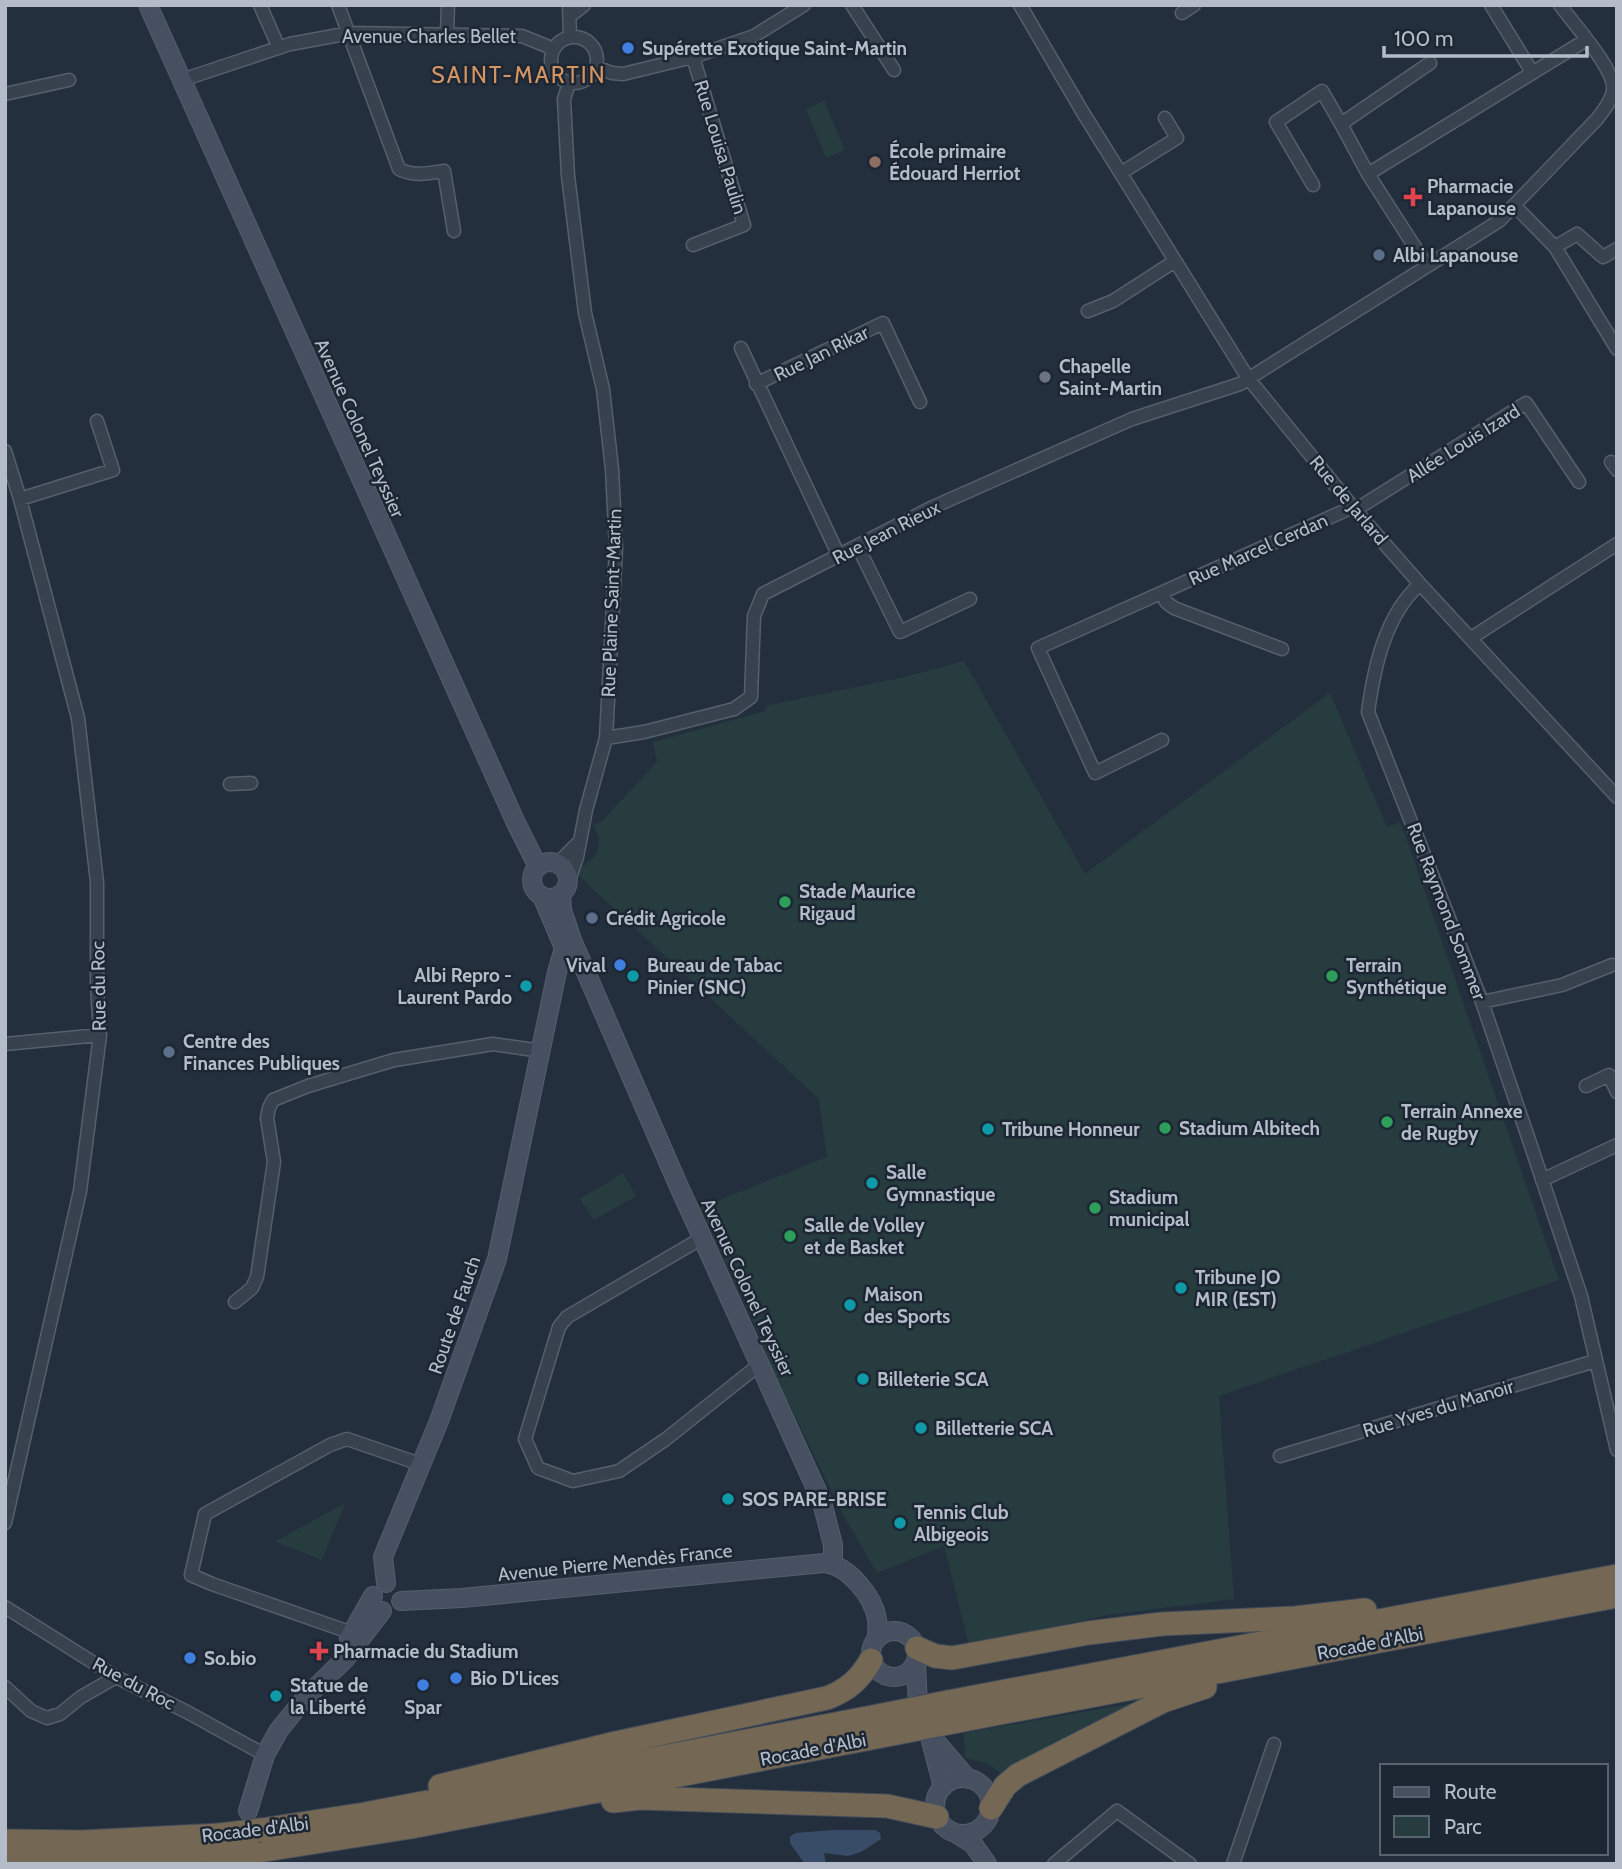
<svg xmlns="http://www.w3.org/2000/svg" width="1622" height="1869" viewBox="0 0 1622 1869" font-family="Cabin,sans-serif">
	<style>
		.green { fill: #263c3f }
		.water { fill: #394c67 }
		.lines { fill: none; stroke-linecap: round; stroke-linejoin: round }
		.street-casing { stroke: #565f6c; stroke-width: 15 }
		.secondary-casing { stroke: #565f6c; stroke-width: 20 }
		.highway-casing { stroke: #434c59; stroke-width: 25 }
		.street { stroke: #38414e; stroke-width: 12 }
		.secondary { stroke: #465061; stroke-width: 18 }
		.highway { stroke: #746855; stroke-width: 23 }
		.highway-bridge-casing { stroke: #434c59; stroke-width: 25; stroke-linecap: butt }
		.highway-bridge { stroke: #746855; stroke-width: 23 }
		.shop-dot { fill: #3f7fe0; stroke: #1d2633; stroke-width: 2.5 }
		.education-dot { fill: #8d6e63; stroke: #1d2633; stroke-width: 2.5 }
		.health-dot { fill: #e0444e; stroke: #1d2633; stroke-width: 2.5 }
		.service-dot { fill: #5c6f8a; stroke: #1d2633; stroke-width: 2.5 }
		.worship-dot { fill: #6b7280; stroke: #1d2633; stroke-width: 2.5 }
		.leisure-dot { fill: #2e9e5b; stroke: #1d2633; stroke-width: 2.5 }
		.culture-dot { fill: #0f9aa8; stroke: #1d2633; stroke-width: 2.5 }
		.labels { text-anchor: middle; stroke-width: 5; stroke-linejoin: round; paint-order: stroke }
		.street-label { font-size: 19px; fill: #b4bcc9; stroke: #1d2633 }
		.poi-label { font-size: 19px; font-weight: bold; fill: #b4bcc9; stroke: #1d2633; text-anchor: start }
		.quarter-label { font-size: 23px; letter-spacing: 2px; fill: #d59563; stroke: #1d2633 }
	</style>
	<rect width="100%" height="100%" fill="#242f3e"/>
	<!-- green -->
	<path class="green" d="M824 101 845 150 826 158 806 109Z
		M964 661 1085 874 1330 693 1387 827 1400 822 1406 837 1559 1280 1219 1396 1234 1599 1108 1615 969 1645 944 1546 877 1573 839 1507 769 1362 763 1343 700 1208 827 1157 819 1099 578 875 579 869C599 856 605 848 593 825L601 822 657 762 653 742 766 711 765 707 769 705 900 678Z
		M623 1173 636 1196 594 1220 580 1199Z
		M345 1503 322 1560 276 1542V1541Z
		M1134 1703 1006 1778 987 1763 965 1758 964 1733Z"/>
	<!-- water -->
	<path class="water" d="M834 1830H875L880 1833 881 1839 861 1852 848 1856 824 1853 826 1864H805L790 1843V1837L795 1833Z"/>
	<g class="lines">
		<defs>
			<path id="street" d="M260 5 279 48
				M338 5 399 169C414 177 428 173 444 171L454 231
				M569 5 570 37
				M852 5 894 70
				M1020 5 1082 111 1248 378 1355 510 1420 584 1617 797
				M1491 5 1532 72
				M1182 13 1194 5
				M570 16 584 5
				M447 34 448 5
				M551 60a23 23 0 1 1 46 0a23 23 0 1 1-46 0Z
				M596 67 612 73 623 74 693 57 754 36 804 5
				M182 80 290 44 350 33 522 36 554 49
				M5 94 69 80
				M1121 173 1177 138 1165 118
				M1368 174 1586 40
				M1313 185 1276 122 1322 91 1341 124
				M1514 205 1555 247 1617 349
				M693 245 744 225 693 57
				M1555 247 1577 234 1603 257 1617 249
				M1427 266 1368 174 1341 124 1430 63
				M1088 311 1113 301 1175 261
				M741 348 839 556
				M756 384 883 323 920 402
				M5 451 20 499 78 718 97 882V986L100 1035 80 1191 5 1523
				M1611 462 1617 470
				M20 499 113 470 97 421
				M1355 510 1526 403 1579 482
				M858 547 900 632 970 599
				M1420 584C1385 615 1374 668 1368 712L1482 1002 1528 1137 1581 1296 1617 1450
				M1163 593 1166 602 1174 608 1282 649
				M1471 638 1617 544
				M606 738 644 732 734 709 751 697 754 616 763 594 933 507 1132 419 1240 384 1499 221 1597 119C1603 111 1612 101 1613 90 1616 70 1572 22 1560 5
				M1162 740 1095 773 1038 648 1353 507
				M230 784 251 783
				M557 864 579 842
				M568 883 577 857 586 810 606 738 616 548 612 469 603 389 585 313 568 176 564 99 569 83
				M1482 1002 1562 985 1612 965
				M5 1044 100 1035
				M1586 1086 1609 1075 1617 1092
				M1542 1180 1617 1145
				M702 1238 567 1317 559 1327 525 1439 538 1468 573 1481 619 1471 666 1439 760 1364
				M235 1302 252 1288 257 1277 274 1162 267 1118 269 1108 273 1100 308 1086 394 1060 493 1044 541 1051
				M1280 1456 1595 1361
				M5 1607 116 1677 187 1712 265 1755
				M352 1633 212 1584 191 1575 205 1514 330 1445 347 1439 420 1464
				M5 1687 31 1711 47 1718 60 1714 81 1697 116 1677
				M1054 1864 1117 1811 1190 1864
				M1233 1864 1274 1744"/>
			<path id="secondary" d="M148 5 516 823 538 867
				M532 880a18 18 0 1 1 36 0a18 18 0 1 1-36 0Z
				M561 894 562 910 572 940 676 1180 822 1502 833 1545V1564
				M542 896 565 950
				M386 1583 383 1557 439 1421 497 1259 557 972 564 948
				M401 1601 462 1598 824 1563C848 1565 873 1596 877 1619 878 1625 877 1631 877 1637
				M871 1654a23 23 0 1 1 46 0a23 23 0 1 1-46 0Z
				M349 1638 373 1596
				M916 1663 918 1706
				M930 1735 968 1779
				M931 1741 943 1787
				M935 1806a28 28 0 1 1 56 0a28 28 0 1 1-56 0Z
				M248 1811 265 1755 279 1730 305 1698 346 1658 382 1611
				M957 1834 973 1844 987 1864"/>
			<path id="highway" d="M917 1648 935 1656 952 1658 1088 1633 1162 1624 1295 1618 1365 1610
				M948 1702 1617 1576
				M958 1721 1617 1596
				M440 1786 616 1743 827 1698C848 1690 860 1679 871 1660
				M613 1801 640 1798 887 1806 937 1817
				M991 1808 1005 1786 1018 1775 1163 1701 1205 1687
				M261 1830 365 1814 888 1714
				M5 1841 82 1842 220 1835
				M252 1852 411 1827 897 1733
				M5 1862 154 1861 216 1856"/>
		</defs>
		<!-- street casing -->
		<use href="#street" class="street-casing"/>
		<!-- secondary casing -->
		<use href="#secondary" class="secondary-casing"/>
		<!-- highway casing -->
		<use href="#highway" class="highway-casing"/>
		<!-- street -->
		<use href="#street" class="street"/>
		<!-- secondary -->
		<use href="#secondary" class="secondary"/>
		<!-- highway -->
		<use href="#highway" class="highway"/>
		<defs>
			<path id="highway-bridge" d="M888 1714 948 1702
				M897 1733 958 1721
				M220 1835 261 1830
				M216 1856 252 1852"/>
		</defs>
		<!-- highway-bridge casing -->
		<use href="#highway-bridge" class="highway-bridge-casing"/>
		<!-- highway-bridge -->
		<use href="#highway-bridge" class="highway-bridge"/>
	</g>
	<!-- markers -->
	<g class="shop-dot">
		<circle cx="628" cy="48" r="7"/>
		<circle cx="620" cy="965" r="7"/>
		<circle cx="190" cy="1658" r="7"/>
		<circle cx="456" cy="1678" r="7"/>
		<circle cx="423" cy="1685" r="7"/>
	</g>
	<circle class="education-dot" cx="875" cy="162" r="7"/>
	<g class="health-dot">
		<path d="M1409.5 186.5h7v7h7v7h-7v7h-7v-7h-7v-7h7z"/>
		<path d="M315.5 1640.5h7v7h7v7h-7v7h-7v-7h-7v-7h7z"/>
	</g>
	<g class="service-dot">
		<circle cx="1379" cy="255" r="7"/>
		<circle cx="592" cy="918" r="7"/>
		<circle cx="169" cy="1052" r="7"/>
	</g>
	<circle class="worship-dot" cx="1045" cy="377" r="7"/>
	<g class="leisure-dot">
		<circle cx="785" cy="902" r="7"/>
		<circle cx="1332" cy="976" r="7"/>
		<circle cx="1387" cy="1122" r="7"/>
		<circle cx="1165" cy="1128" r="7"/>
		<circle cx="1095" cy="1208" r="7"/>
		<circle cx="790" cy="1236" r="7"/>
	</g>
	<g class="culture-dot">
		<circle cx="633" cy="976" r="7"/>
		<circle cx="526" cy="986" r="7"/>
		<circle cx="988" cy="1129" r="7"/>
		<circle cx="872" cy="1183" r="7"/>
		<circle cx="1181" cy="1288" r="7"/>
		<circle cx="850" cy="1305" r="7"/>
		<circle cx="863" cy="1379" r="7"/>
		<circle cx="921" cy="1428" r="7"/>
		<circle cx="728" cy="1499" r="7"/>
		<circle cx="900" cy="1523" r="7"/>
		<circle cx="276" cy="1696" r="7"/>
	</g>
	<g class="labels">
		<!-- street labels -->
		<g class="street-label">
			<text x="429" y="43">Avenue Charles Bellet</text>
			<text transform="translate(721 147) rotate(73)" y="7">Rue Louisa Paulin</text>
			<text transform="translate(821 353) rotate(-26)" y="7">Rue Jan Rikar</text>
			<text transform="translate(360 428) rotate(66)" y="7">Avenue Colonel Teyssier</text>
			<text transform="translate(1463 443) rotate(-32)" y="7">Allée Louis Izard</text>
			<text transform="translate(1349 500) rotate(50)" y="7">Rue de Jarlard</text>
			<text transform="translate(886 532) rotate(-27)" y="7">Rue Jean Rieux</text>
			<text transform="translate(1258 549) rotate(-24)" y="7">Rue Marcel Cerdan</text>
			<text transform="translate(611 603) rotate(-88)" y="7">Rue Plaine Saint-Martin</text>
			<text transform="translate(1447 911) rotate(69)" y="7">Rue Raymond Sommer</text>
			<text transform="translate(98 986) rotate(-91)" y="7">Rue du Roc</text>
			<text transform="translate(748 1287) rotate(65)" y="7">Avenue Colonel Teyssier</text>
			<text transform="translate(454 1315) rotate(-71)" y="7">Route de Fauch</text>
			<text transform="translate(1438 1408) rotate(-17)" y="7">Rue Yves du Manoir</text>
			<text transform="translate(615 1562) rotate(-6)" y="7">Avenue Pierre Mendès France</text>
			<text transform="translate(1370 1643) rotate(-11)" y="7">Rocade d'Albi</text>
			<text transform="translate(134 1683) rotate(28)" y="7">Rue du Roc</text>
			<text transform="translate(813 1749) rotate(-11)" y="7">Rocade d'Albi</text>
			<text transform="translate(255 1829) rotate(-7)" y="7">Rocade d'Albi</text>
		</g>
		<!-- poi labels -->
		<g class="poi-label">
			<text x="642" y="55">Supérette Exotique Saint-Martin</text>
			<text x="889" y="158">École primaire<tspan x="889" dy="22">Édouard Herriot</tspan></text>
			<text x="1427" y="193">Pharmacie<tspan x="1427" dy="22">Lapanouse</tspan></text>
			<text x="1393" y="262">Albi Lapanouse</text>
			<text x="1059" y="373">Chapelle<tspan x="1059" dy="22">Saint-Martin</tspan></text>
			<text x="799" y="898">Stade Maurice<tspan x="799" dy="22">Rigaud</tspan></text>
			<text x="606" y="925">Crédit Agricole</text>
			<text x="606" y="972" text-anchor="end">Vival</text>
			<text x="647" y="972">Bureau de Tabac<tspan x="647" dy="22">Pinier (SNC)</tspan></text>
			<text x="1346" y="972">Terrain<tspan x="1346" dy="22">Synthétique</tspan></text>
			<text x="512" y="982" text-anchor="end">Albi Repro -<tspan x="512" dy="22">Laurent Pardo</tspan></text>
			<text x="183" y="1048">Centre des<tspan x="183" dy="22">Finances Publiques</tspan></text>
			<text x="1401" y="1118">Terrain Annexe<tspan x="1401" dy="22">de Rugby</tspan></text>
			<text x="1179" y="1135">Stadium Albitech</text>
			<text x="1002" y="1136">Tribune Honneur</text>
			<text x="886" y="1179">Salle<tspan x="886" dy="22">Gymnastique</tspan></text>
			<text x="1109" y="1204">Stadium<tspan x="1109" dy="22">municipal</tspan></text>
			<text x="804" y="1232">Salle de Volley<tspan x="804" dy="22">et de Basket</tspan></text>
			<text x="1195" y="1284">Tribune JO<tspan x="1195" dy="22">MIR (EST)</tspan></text>
			<text x="864" y="1301">Maison<tspan x="864" dy="22">des Sports</tspan></text>
			<text x="877" y="1386">Billeterie SCA</text>
			<text x="935" y="1435">Billetterie SCA</text>
			<text x="742" y="1506">SOS PARE-BRISE</text>
			<text x="914" y="1519">Tennis Club<tspan x="914" dy="22">Albigeois</tspan></text>
			<text x="333" y="1658">Pharmacie du Stadium</text>
			<text x="204" y="1665">So.bio</text>
			<text x="470" y="1685">Bio D'Lices</text>
			<text x="290" y="1692">Statue de<tspan x="290" dy="22">la Liberté</tspan></text>
			<text x="423" y="1714" text-anchor="middle">Spar</text>
		</g>
		<!-- quarter labels -->
		<g class="quarter-label">
			<text x="519" y="83">SAINT-MARTIN</text>
		</g>
	</g>
	<!-- border -->
	<rect width="1622" height="1869" fill="none" stroke="#b4bcc9" stroke-width="14"/>
	<!-- legend -->
	<rect x="1380" y="1764" width="228" height="91" fill="#1d2633" stroke="#59626f" stroke-width="2"/>
	<rect x="1394" y="1787" width="35" height="10" fill="#465061" stroke="#59626f" stroke-width="2"/>
	<text x="1444" y="1799" font-size="21" fill="#b4bcc9">Route</text>
	<rect x="1394" y="1816" width="35" height="21" fill="#263c3f" stroke="#59626f" stroke-width="2"/>
	<text x="1444" y="1834" font-size="21" fill="#b4bcc9">Parc</text>
	<!-- scale -->
	<path d="M1384 46v10h203v-10" fill="none" stroke="#b4bcc9" stroke-width="3.5"/>
	<text x="1394" y="46" font-size="21" fill="#b4bcc9" stroke="#1d2633" stroke-width="5" paint-order="stroke">100 m</text>
</svg>
